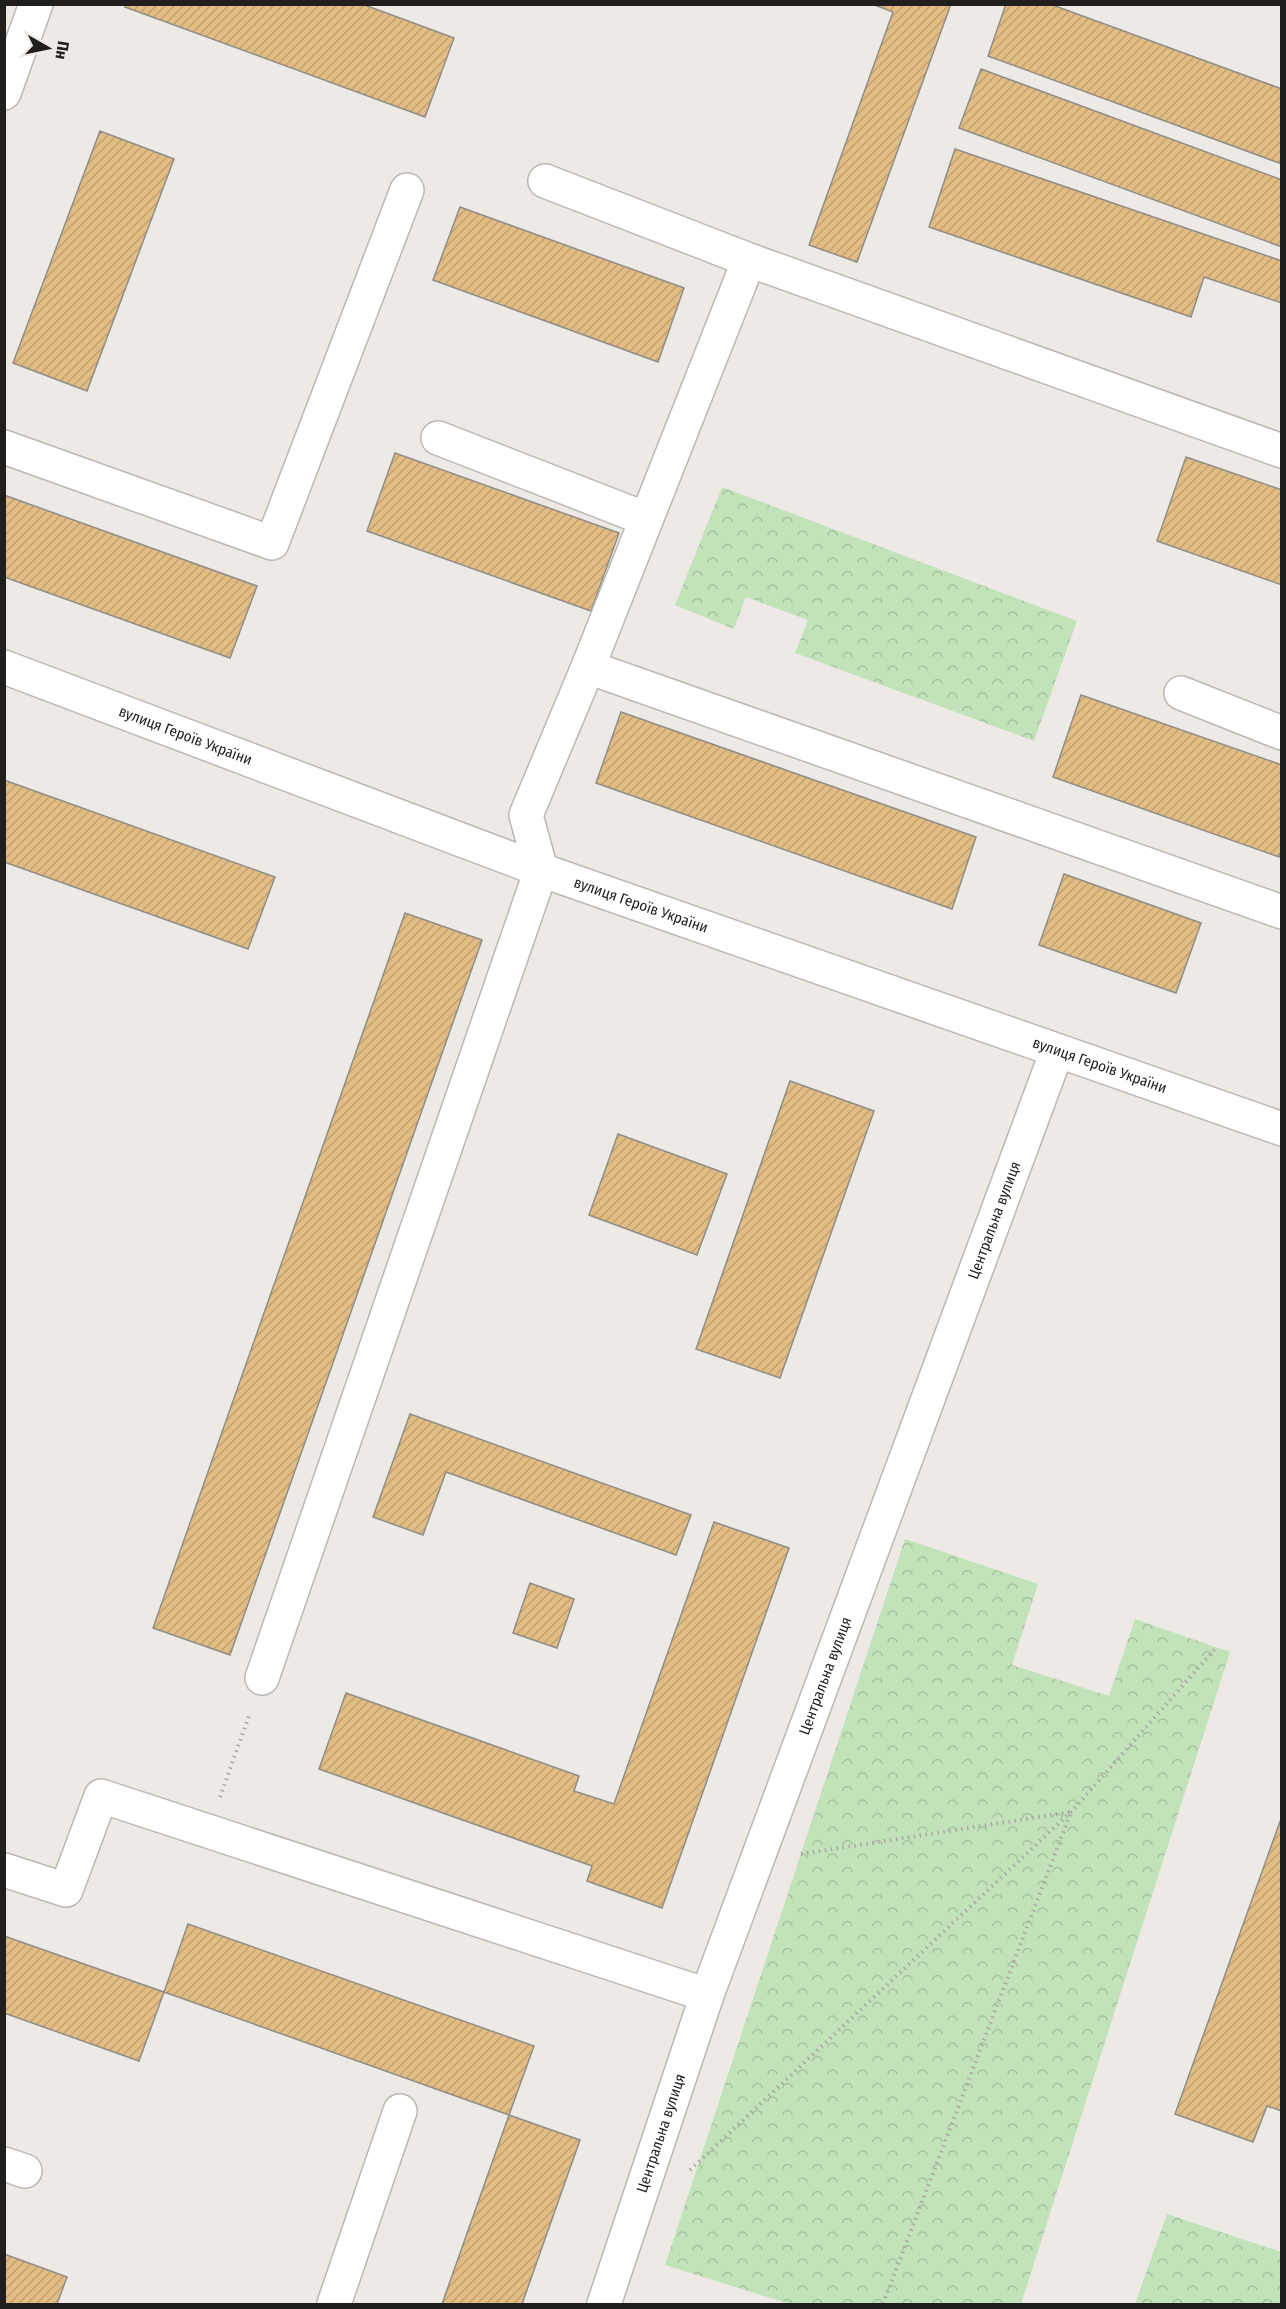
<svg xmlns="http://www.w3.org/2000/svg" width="1286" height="2309" viewBox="0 0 1286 2309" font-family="'Fira Sans Condensed',sans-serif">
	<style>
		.park { fill: url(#park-crowns) }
		.building { fill: url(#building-hatch); stroke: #908d89; stroke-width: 1.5 }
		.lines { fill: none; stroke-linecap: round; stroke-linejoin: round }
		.minor-casing { stroke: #bbb8b4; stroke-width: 36 }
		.path { stroke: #a9a7a3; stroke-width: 4; stroke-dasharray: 1.5 4.5; stroke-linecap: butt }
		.minor { stroke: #fff; stroke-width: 33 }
		.labels { text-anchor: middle; stroke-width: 4.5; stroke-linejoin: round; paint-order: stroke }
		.street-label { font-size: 15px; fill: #201f1d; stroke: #edeae6 }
	</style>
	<defs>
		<pattern id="park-crowns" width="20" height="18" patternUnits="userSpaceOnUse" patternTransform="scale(1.5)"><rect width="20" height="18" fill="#c2e2b9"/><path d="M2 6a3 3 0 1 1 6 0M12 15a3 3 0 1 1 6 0" fill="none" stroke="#a6c19f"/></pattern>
		<pattern id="building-hatch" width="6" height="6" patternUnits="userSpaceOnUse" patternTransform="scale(1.5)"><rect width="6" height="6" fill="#e2bd83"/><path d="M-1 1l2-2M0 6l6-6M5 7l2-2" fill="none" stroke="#c2a271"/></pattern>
	</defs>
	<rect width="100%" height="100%" fill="#edeae6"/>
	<!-- park -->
	<path class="park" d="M722 487 1077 621 1034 741 795 653 808 620 746 597 734 629 675 605Z
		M905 1539 1038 1584 1012 1665 1109 1696 1135 1619 1230 1652 1021 2304H790L665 2265Z
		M1167 2214 1281 2252V2304H1135Z"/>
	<!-- building -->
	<path class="building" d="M126 4H362L454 38 425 117 125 7Z
		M872 4H951L857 262 809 245 893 12Z
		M1006 4H1050L1282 89V164L988 56Z
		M981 69 1282 180V247L959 128Z
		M100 131 174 159 87 391 13 363Z
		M955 149 1282 261V303L1204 277 1191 317 929 227Z
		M460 207 684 288 658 362 433 280Z
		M395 453 619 533 591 611 367 531Z
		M1186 457 1282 490V585L1157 541Z
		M4 495 257 586 230 658 4 577Z
		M1081 695 1282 765V849L1279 857 1053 777Z
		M621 712 976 837 952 909 596 783Z
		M4 780 275 877 248 949 4 862Z
		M1064 874 1201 923 1176 993 1039 945Z
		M405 913 482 940 230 1655 153 1628Z
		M790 1081 874 1111 780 1378 696 1349Z
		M618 1134 727 1174 697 1255 589 1215Z
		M410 1414 691 1515 676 1555 446 1472 423 1535 373 1517Z
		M714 1522 789 1548 662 1908 587 1881 592 1866 319 1769 346 1693 579 1776 574 1791 614 1804Z
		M530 1583 574 1599 557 1648 513 1633Z
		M1282 1816V2111L1267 2106 1253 2142 1175 2114Z
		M188 1924 534 2046 509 2115 164 1992Z
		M4 1936 164 1992 139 2061 4 2013Z
		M509 2115 580 2140 522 2304H442Z
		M4 2254 67 2277 57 2304H4Z"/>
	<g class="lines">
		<defs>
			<g id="minor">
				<path d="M4 93 36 4"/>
				<path d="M545 181 749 260 1282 451"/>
				<path d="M438 438 646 519"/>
				<path d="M4 447 272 543 407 190"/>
				<path id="s1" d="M4 667 541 870 1282 1129"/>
				<path d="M588 667 1282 912"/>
				<path d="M1181 693 1282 733"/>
				<path d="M262 1678 541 870 526 815 588 667 749 260"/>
				<path d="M4 1870 66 1890 101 1796 707 1995"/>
				<path d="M4 2164 25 2171"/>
				<path d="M334 2304 400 2111"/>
				<path id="s2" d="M604 2304 707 1995 1057 1051"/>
			</g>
		</defs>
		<!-- minor casing -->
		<use href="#minor" class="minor-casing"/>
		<!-- path -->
		<path class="path" d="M220 1797 250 1713
			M801 1854 1071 1812 883 2304
			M690 2170 1071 1812 1215 1649"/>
		<!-- minor -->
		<use href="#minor" class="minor"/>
	</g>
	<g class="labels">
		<!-- street labels -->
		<g class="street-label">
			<text dy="5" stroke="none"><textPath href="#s1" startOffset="194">вулиця Героїв України</textPath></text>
			<text dy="5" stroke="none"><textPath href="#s1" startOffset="680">вулиця Героїв України</textPath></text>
			<text dy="5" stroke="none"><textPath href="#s1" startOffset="1166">вулиця Героїв України</textPath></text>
			<text dy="5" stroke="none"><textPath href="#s2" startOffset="1152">Центральна вулиця</textPath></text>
			<text dy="5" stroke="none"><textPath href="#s2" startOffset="666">Центральна вулиця</textPath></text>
			<text dy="5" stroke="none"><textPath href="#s2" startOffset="180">Центральна вулиця</textPath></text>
		</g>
	</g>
	<!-- border -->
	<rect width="1286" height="2309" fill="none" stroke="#201f1d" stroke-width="12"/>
	<!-- north arrow -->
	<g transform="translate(48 48) rotate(99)" stroke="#edeae6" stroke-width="4.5" paint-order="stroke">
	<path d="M0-4.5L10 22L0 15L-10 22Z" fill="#201f1d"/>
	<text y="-9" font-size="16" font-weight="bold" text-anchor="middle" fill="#201f1d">Пн</text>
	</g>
</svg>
